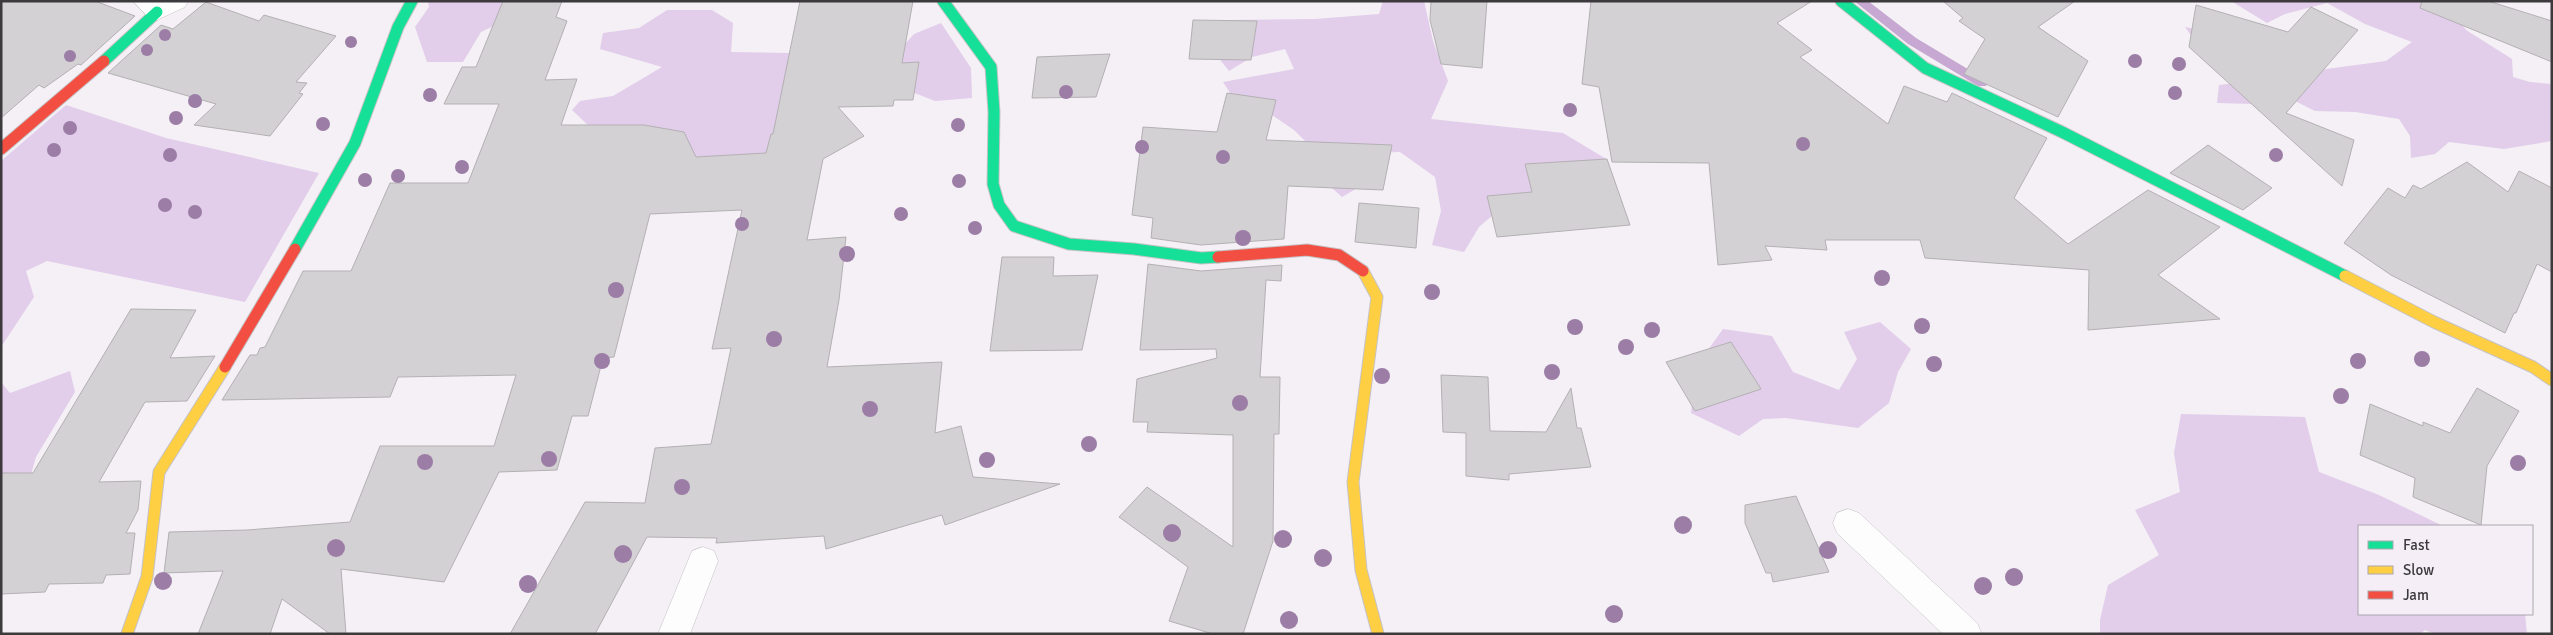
<svg xmlns="http://www.w3.org/2000/svg" width="2553" height="635" viewBox="0 0 2553 635" font-family="Signika,sans-serif">
	<style>
		.green { fill: #e2cdeb }
		.lines { fill: none; stroke-linecap: round; stroke-linejoin: round }
		.stream { fill: #c6a8d2; fill-rule: evenodd }
		.building { fill: #d4d1d4; stroke: #b3b0b3 }
		.street-casing { stroke: #c5c2c5; stroke-width: 1 }
		.fast-casing { stroke: #c5c2c5; stroke-width: 13 }
		.slow-casing { stroke: #c5c2c5; stroke-width: 13 }
		.jam-casing { stroke: #c5c2c5; stroke-width: 13 }
		.street { fill: #fdfdfe; fill-rule: evenodd }
		.fast { stroke: #16e098; stroke-width: 11 }
		.slow { stroke: #ffcf43; stroke-width: 11 }
		.jam { stroke: #f24e42; stroke-width: 11 }
		.tree { fill: #9b7da6 }
	</style>
	<rect width="100%" height="100%" fill="#f4f0f5"/>
	<!-- green -->
	<path class="green" d="M428 1H546L481 32 463 62H427L415 27 429 7Z
		M1383 1H1424L1433 41 1448 81 1431 119 1563 133 1608 160 1583 190 1515 196 1479 227 1464 252 1432 245 1441 211 1435 177 1400 152 1373 153 1371 180 1342 197 1314 172 1312 148 1294 130 1272 115 1236 102 1223 82 1294 69 1285 49 1252 57 1229 71 1194 27 1231 20 1315 19 1379 14Z
		M2231 1H2433L2451 8 2466 30 2512 59 2513 77 2530 82 2552 84V141L2504 149 2449 142 2435 154 2411 158 2410 136 2399 119 2355 112 2315 111 2279 93 2254 104 2217 103 2219 85 2253 81 2203 52 2185 27 2214 33 2304 72 2386 61 2412 42 2365 24 2327 3 2285 14 2267 23Z
		M667 10H712L733 23 731 52 895 55 914 34 941 23 971 68 972 98 935 101 907 90 826 94 797 138 749 183 590 127 572 110 580 101 613 96 662 67 600 49 603 33 639 28Z
		M66 105 166 138 319 173 245 302 47 261 26 271 34 297 1 347V161Z
		M1880 322 1911 349 1898 372 1889 403 1858 428 1786 418 1763 419 1739 436 1691 413 1695 368 1723 329 1772 336 1793 372 1839 390 1857 359 1844 332Z
		M70 371 75 392 36 457 25 495 1 513V382L10 393Z
		M2181 414 2305 417 2319 472 2379 495 2443 526H2359V614H2525L2527 634H2435L2425 630 2420 634H2100V620L2108 585 2159 555 2135 510 2180 492 2174 453Z"/>
	<g class="lines">
		<!-- stream -->
		<path class="stream" d="M1854 1H1868L1916 38 1986 80 1988 83 1986 86H1978L1908 44Z"/>
	</g>
	<!-- building -->
	<path class="building" d="M1 1H95L135 16 81 65 78 64 44 88 39 85 1 118Z
		M503 1H562L556 17 567 21 545 80 577 79 561 125H644L684 132 696 157 766 153 771 134H773L800 1H913L902 63 919 62 913 100H894L893 106 838 107 864 136 823 159 807 240 846 237 839 300 827 367 942 362 935 433 961 426 973 477 1060 484 945 525 942 515 826 549 824 536 716 543 717 538 647 537 595 634H510L585 502 645 503 655 448 711 444 731 348 712 349 742 210 650 214 614 357 603 358 588 416H572L557 470 499 472 444 582 341 569 346 634H330L282 599 270 634H198L223 571 164 573 169 532 247 530 350 522 380 446H494L516 375 398 377 390 397 222 400 250 355H257L260 348 265 347 303 271H351L390 183H468L499 104H444L462 67H476Z
		M1431 1H1487L1482 68 1441 64 1430 20Z
		M1591 1H1812L1777 23 1812 50 1800 57 1888 124 1904 86 1947 102 1952 93 2047 138 2014 198 2068 244 2148 190 2220 227 2158 275 2220 319 2088 330 2089 270 1925 258 1920 240H1825L1827 250 1765 246 1772 260 1718 265 1709 163 1612 162 1599 87 1582 84Z
		M1943 1H2075L2038 27 2088 61 2058 117 1964 74 1985 39 1959 21 1963 18Z
		M2422 1H2488L2552 21V62L2420 8Z
		M206 2 259 21 264 15 336 36 296 82 307 83 299 93 303 94 270 136 194 125 216 104 108 73 161 25 173 29Z
		M2196 5 2288 32 2311 7 2358 30 2286 113 2354 140 2342 186 2189 47Z
		M1193 20 1257 21 1251 60 1189 59Z
		M1110 54 1096 97 1032 98 1037 57Z
		M1227 93 1276 100 1266 140 1392 145 1383 190 1288 186 1284 239 1201 245 1151 238 1153 218 1132 215 1143 127 1217 132Z
		M2208 145 2272 188 2243 210 2170 173Z
		M1607 159 1630 225 1497 237 1487 196 1532 192 1525 164Z
		M2467 162 2508 192 2519 171 2552 188V272L2537 264 2516 313H2514L2505 333 2391 275 2344 243 2388 188 2405 198 2413 185 2421 189Z
		M1359 203 1419 208 1416 248 1355 242Z
		M1002 257H1054L1053 276 1098 275 1082 350 990 351Z
		M1148 264 1201 271 1282 265 1281 281 1266 280 1260 377H1280L1279 434H1274L1273 541 1243 634H1213L1169 621 1188 567 1119 517 1147 487 1233 547V435L1147 432 1148 422H1133L1137 379 1217 358 1216 349 1140 350Z
		M131 309 196 310 170 358 215 356 187 401 145 402 99 482 141 481 138 510 126 533H135L130 574 106 575 103 583 49 584 45 592 1 594V473H33Z
		M1731 342 1761 389 1695 411 1666 362Z
		M1441 375 1488 377 1490 431 1546 432 1571 388 1577 428H1581L1591 467 1509 474V480L1466 476V433L1443 432Z
		M2477 388 2519 411 2487 466 2481 525 2413 497 2415 478 2360 455 2370 404 2423 426V422L2450 433Z
		M1796 496 1829 572 1773 582 1771 573H1766L1745 523V505Z"/>
	<g class="lines">
		<defs>
			<path id="street" d="M133 1H188L185 7 157 20 149 18Z
				M1848 509 1859 513 1977 623 1982 634H1943L1837 533 1833 523 1837 513Z
				M703 547 714 551 718 561 690 634H658L692 551Z"/>
			<path id="fast" d="M943 1 991 67 994 112 993 184 999 205 1014 226 1069 244 1134 249 1201 258 1218 257
				M1841 1 1925 68 2062 132 2345 276
				M104 61 157 12
				M295 249 355 143 398 27 412 1"/>
			<path id="slow" d="M1363 271 1377 297 1353 482 1361 570 1378 634
				M2345 276 2434 322 2533 367 2552 380
				M127 634 147 577 159 472 225 367"/>
			<path id="jam" d="M1 149 104 61
				M1218 257 1307 250 1339 255 1363 271
				M225 367 295 249"/>
		</defs>
		<!-- street casing -->
		<use href="#street" class="street-casing"/>
		<!-- fast casing -->
		<use href="#fast" class="fast-casing"/>
		<!-- slow casing -->
		<use href="#slow" class="slow-casing"/>
		<!-- jam casing -->
		<use href="#jam" class="jam-casing"/>
		<!-- street -->
		<use href="#street" class="street"/>
		<!-- fast -->
		<use href="#fast" class="fast"/>
		<!-- slow -->
		<use href="#slow" class="slow"/>
		<!-- jam -->
		<use href="#jam" class="jam"/>
	</g>
	<!-- trees -->
	<g class="tree">
		<circle cx="165" cy="35" r="6"/>
		<circle cx="351" cy="42" r="6"/>
		<circle cx="147" cy="50" r="6"/>
		<circle cx="70" cy="56" r="6"/>
		<circle cx="2135" cy="61" r="7"/>
		<circle cx="2179" cy="64" r="7"/>
		<circle cx="1066" cy="92" r="7"/>
		<circle cx="2175" cy="93" r="7"/>
		<circle cx="430" cy="95" r="7"/>
		<circle cx="195" cy="101" r="7"/>
		<circle cx="1570" cy="110" r="7"/>
		<circle cx="176" cy="118" r="7"/>
		<circle cx="323" cy="124" r="7"/>
		<circle cx="958" cy="125" r="7"/>
		<circle cx="70" cy="128" r="7"/>
		<circle cx="1803" cy="144" r="7"/>
		<circle cx="1142" cy="147" r="7"/>
		<circle cx="54" cy="150" r="7"/>
		<circle cx="170" cy="155" r="7"/>
		<circle cx="2276" cy="155" r="7"/>
		<circle cx="1223" cy="157" r="7"/>
		<circle cx="462" cy="167" r="7"/>
		<circle cx="398" cy="176" r="7"/>
		<circle cx="365" cy="180" r="7"/>
		<circle cx="959" cy="181" r="7"/>
		<circle cx="165" cy="205" r="7"/>
		<circle cx="195" cy="212" r="7"/>
		<circle cx="901" cy="214" r="7"/>
		<circle cx="742" cy="224" r="7"/>
		<circle cx="975" cy="228" r="7"/>
		<circle cx="1243" cy="238" r="8"/>
		<circle cx="847" cy="254" r="8"/>
		<circle cx="1882" cy="278" r="8"/>
		<circle cx="616" cy="290" r="8"/>
		<circle cx="1432" cy="292" r="8"/>
		<circle cx="1922" cy="326" r="8"/>
		<circle cx="1575" cy="327" r="8"/>
		<circle cx="1652" cy="330" r="8"/>
		<circle cx="774" cy="339" r="8"/>
		<circle cx="1626" cy="347" r="8"/>
		<circle cx="2422" cy="359" r="8"/>
		<circle cx="602" cy="361" r="8"/>
		<circle cx="2358" cy="361" r="8"/>
		<circle cx="1934" cy="364" r="8"/>
		<circle cx="1552" cy="372" r="8"/>
		<circle cx="1382" cy="376" r="8"/>
		<circle cx="2341" cy="396" r="8"/>
		<circle cx="1240" cy="403" r="8"/>
		<circle cx="870" cy="409" r="8"/>
		<circle cx="1089" cy="444" r="8"/>
		<circle cx="549" cy="459" r="8"/>
		<circle cx="987" cy="460" r="8"/>
		<circle cx="425" cy="462" r="8"/>
		<circle cx="2518" cy="463" r="8"/>
		<circle cx="682" cy="487" r="8"/>
		<circle cx="1683" cy="525" r="9"/>
		<circle cx="1172" cy="533" r="9"/>
		<circle cx="1283" cy="539" r="9"/>
		<circle cx="336" cy="548" r="9"/>
		<circle cx="1828" cy="550" r="9"/>
		<circle cx="623" cy="554" r="9"/>
		<circle cx="1323" cy="558" r="9"/>
		<circle cx="2014" cy="577" r="9"/>
		<circle cx="163" cy="581" r="9"/>
		<circle cx="528" cy="584" r="9"/>
		<circle cx="1983" cy="586" r="9"/>
		<circle cx="1614" cy="614" r="9"/>
		<circle cx="1289" cy="620" r="9"/>
	</g>
	<!-- border -->
	<rect width="2553" height="635" fill="none" stroke="#3c3a3d" stroke-width="5"/>
	<!-- legend -->
	<rect x="2358" y="525" width="175" height="90" fill="#f5eef7" stroke="#aba6ad"/>
	<rect x="2368" y="541" width="25" height="8" fill="#16e098" stroke="#aba6ad"/>
	<text x="2403" y="550" font-size="15" fill="#3c3a3d">Fast</text>
	<rect x="2368" y="566" width="25" height="8" fill="#ffcf43" stroke="#aba6ad"/>
	<text x="2403" y="575" font-size="15" fill="#3c3a3d">Slow</text>
	<rect x="2368" y="591" width="25" height="8" fill="#f24e42" stroke="#aba6ad"/>
	<text x="2403" y="600" font-size="15" fill="#3c3a3d">Jam</text>
</svg>
